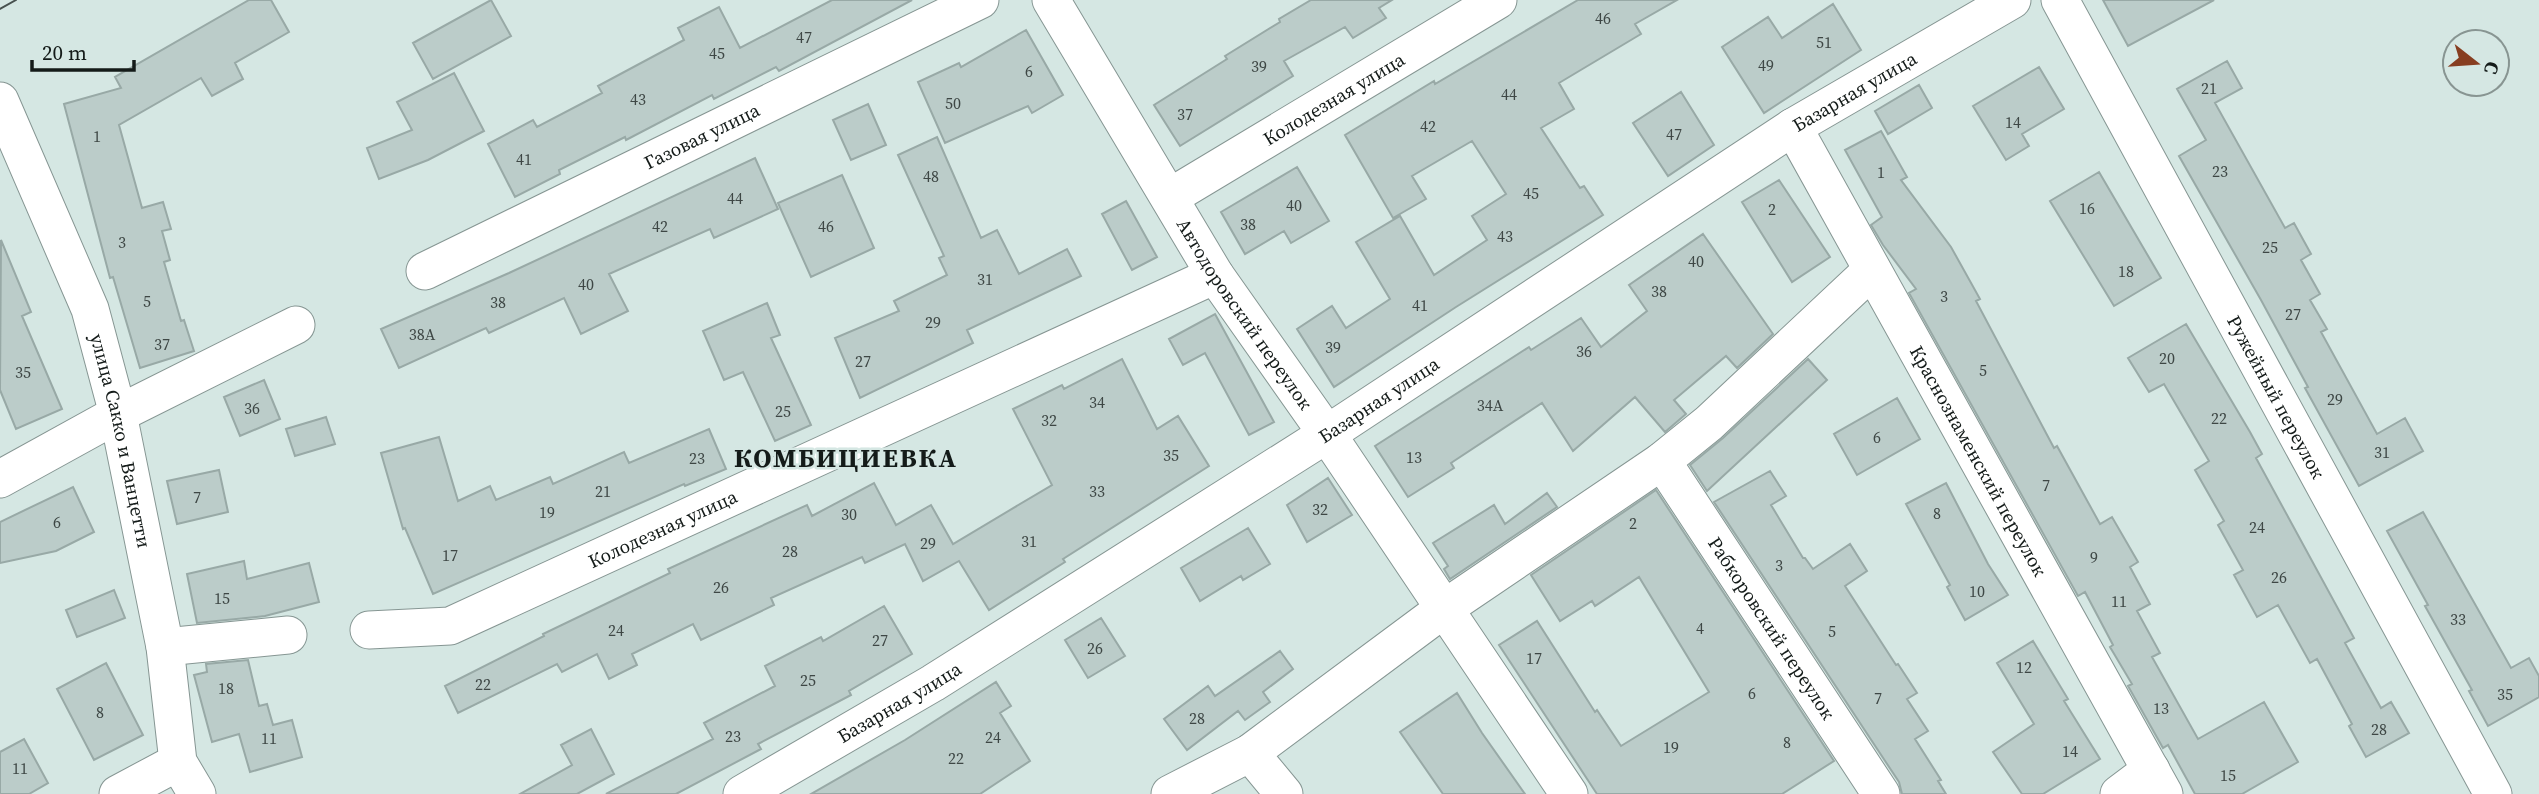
<svg xmlns="http://www.w3.org/2000/svg" width="2539" height="794" viewBox="0 0 2539 794" font-family="'Source Serif 4',serif">
	<style>
		.building { fill: #bbccc9; stroke: #98a9a6; stroke-width: 2 }
		.lines { fill: none; stroke-linecap: round; stroke-linejoin: round }
		.minor-casing { stroke: #869693; stroke-width: 39 }
		.minor { stroke: #fff; stroke-width: 37 }
		.tram { stroke: #47514f; stroke-width: 2 }
		.labels { text-anchor: middle; stroke-width: 5; stroke-linejoin: round; paint-order: stroke }
		.number-label { font-size: 16px; fill: #3e4745 }
		.street-label { font-size: 19px; fill: #141b19; stroke: #d5e7e3 }
		.district-label { font-size: 26px; font-weight: bold; letter-spacing: 2px; fill: #141b19; stroke: #d5e7e3 }
	</style>
	<rect width="100%" height="100%" fill="#d5e7e3"/>
	<!-- building -->
	<path class="building" d="M249 0H271L289 32 235 63 243 79 212 96 201 78 119 125 142 208 163 202 171 229 162 231 170 260 164 262 181 321 184 320 194 351 140 368 113 277 110 278 64 104 121 88 115 77Z
		M491 0 511 36 433 79 413 43Z
		M832 0H912L779 71 776 67 714 99 712 95 626 140 625 137 559 170 560 174 515 197 488 144 533 120 537 127 602 93 598 86 684 40 678 28 719 7 740 48Z
		M1311 0H1392L1379 8 1386 18 1353 38 1345 27 1284 61 1293 76 1180 146 1154 105 1227 59 1225 56 1280 22 1279 19Z
		M1578 0H1677L1635 24 1641 34 1559 83 1574 109 1541 128 1580 188 1584 186 1603 215 1456 307 1334 387 1297 329 1332 306 1346 328 1390 299 1356 242 1400 216 1434 275 1487 240 1472 216 1506 194 1472 141 1412 176 1426 199 1393 218 1345 135 1434 81 1435 84Z
		M2103 0H2214L2128 46Z
		M1833 4 1861 50 1764 113 1722 47 1768 17 1782 38Z
		M1026 30 1063 95 1032 113 1028 106 945 143 918 82 959 63 961 67Z
		M2227 61 2242 88 2215 103 2285 228 2294 223 2311 254 2301 260 2320 294 2310 300 2327 329 2321 332 2377 434 2405 418 2423 451 2359 486 2305 388 2308 387 2261 300 2179 156 2206 140 2177 89Z
		M2039 67 2064 109 2022 134 2029 146 2006 160 1973 106Z
		M454 73 484 131 428 160 379 179 367 148 412 130 397 102Z
		M1919 85 1932 108 1888 134 1875 111Z
		M1681 92 1714 145 1668 176 1633 123Z
		M868 104 886 145 851 160 833 120Z
		M1881 131 1907 177 1901 180 1951 247 1980 299 1976 301 2054 448 2057 446 2100 524 2112 517 2138 562 2130 567 2150 604 2137 611 2160 653 2152 657 2198 739 2264 702 2298 762 2242 794H2195L2168 745 2163 748 2128 686 2132 684 2110 647 2113 645 2085 592 2078 596 1909 293 1916 289 1883 245 1871 225 1882 217 1845 150Z
		M937 137 981 238 997 230 1019 274 1067 249 1081 276 967 330 973 343 860 398 835 338 899 311 894 301 947 275 939 258 944 256 898 155Z
		M755 158 778 209 714 238 710 229 609 274 628 311 581 334 564 298 489 333 486 328 399 368 381 329 509 273Z
		M1297 167 1329 221 1291 243 1284 231 1245 254 1221 212Z
		M2099 172 2161 278 2114 306 2050 201Z
		M842 175 874 248 811 277 778 203Z
		M1779 180 1830 257 1792 282 1742 202Z
		M1126 201 1157 257 1132 270 1102 214Z
		M1703 234 1773 334 1737 368 1726 356 1674 400 1686 414 1665 432 1635 397 1573 451 1542 403 1451 463 1454 468 1408 497 1375 446 1529 347 1531 350 1581 318 1601 347 1647 311 1629 285Z
		M1 240 31 312 22 316 62 409 16 429 0 390Z
		M767 303 780 335 771 338 811 425 775 441 743 372 724 380 703 331Z
		M1215 314 1274 422 1249 435 1205 353 1183 365 1169 339Z
		M2186 324 2250 432 2262 454 2256 458 2354 638 2345 643 2381 708 2391 702 2409 733 2366 757 2349 726 2352 724 2317 659 2310 663 2278 605 2257 617 2234 575 2243 570 2218 525 2224 521 2195 470 2209 461 2164 384 2149 392 2128 358Z
		M1122 359 1157 429 1178 416 1209 466 1063 559 1065 562 989 610 959 561 923 581 905 544 865 563 862 557 771 598 774 605 701 640 693 624 632 654 637 665 609 679 597 654 562 672 557 664 458 713 445 686 544 636 543 634 670 573 668 569 807 505 812 516 874 483 896 525 931 505 953 544 1052 485 1013 409 1062 385 1064 389Z
		M1808 359 1827 380 1707 491 1690 465 1723 438Z
		M264 380 280 419 240 436 224 397Z
		M1897 398 1920 439 1857 475 1834 434Z
		M326 417 335 444 295 456 286 429Z
		M709 429 726 469 685 486 684 484 433 594 405 528 403 529 381 453 439 437 458 501 490 486 496 500 550 477 553 484 624 452 629 463Z
		M219 470 228 512 177 524 167 481Z
		M1770 471 1786 496 1771 505 1803 558H1805L1813 569 1850 544 1867 571 1845 586 1896 665 1898 664 1917 693 1907 699 1928 731 1915 739 1941 780 1938 781 1946 794H1902L1899 782 1714 502Z
		M1328 478 1352 515 1307 542 1287 505Z
		M1946 483 1988 564 2008 595 1965 620 1947 587 1950 585 1906 504Z
		M73 487 94 532 56 551 0 563V522Z
		M1656 490 1834 761 1782 794H1597L1499 645 1537 621 1595 712 1597 710 1621 746 1709 692 1639 577 1595 606 1592 601 1560 621 1531 575Z
		M1547 493 1557 507 1450 579 1444 569 1448 566 1433 543 1494 505 1505 524Z
		M2423 512 2511 668 2529 658 2539 676V697L2488 726 2469 691 2472 690 2425 606 2428 605 2387 531Z
		M1248 528 1270 564 1243 580 1241 576 1200 601 1181 568Z
		M244 561 247 579 309 563 319 602 265 616 197 623 187 574Z
		M114 590 125 618 77 637 66 610Z
		M884 606 912 654 849 691 851 695 758 744 761 749 676 794H606L713 739 704 723 775 686 765 666 821 637 823 641Z
		M1101 618 1125 656 1088 678 1065 640Z
		M2033 641 2068 699 2064 701 2100 759 2043 794H2022L1993 752 2034 724 1997 663Z
		M1280 651 1293 669 1263 692 1270 702 1245 720 1238 711 1187 750 1164 719 1208 686 1215 696Z
		M248 660 259 706 267 704 273 725 292 720 302 757 250 772 239 734 212 742 194 675 207 672 206 664Z
		M106 663 143 735 94 760 57 689Z
		M996 682 1011 706 1000 713 1030 761 980 794H811L905 740Z
		M1457 693 1482 733 1525 794H1443L1400 732Z
		M591 729 614 774 577 794H520L572 765 561 745Z
		M24 739 48 783 29 794H0V752Z"/>
	<g class="lines">
		<defs>
			<g id="minor">
				<path id="s1" d="M1051 0 1215 275 1327 434 1569 794"/>
				<path id="s2" d="M2060 0 2493 794"/>
				<path id="s3" d="M0 101 90 309 118 414 165 647 178 762 197 794"/>
				<path id="s4" d="M1793 127 2164 794"/>
				<path id="s5" d="M1170 197 1498 0"/>
				<path id="s6" d="M425 271 980 0"/>
				<path id="s7" d="M1662 461 1881 794"/>
				<path d="M0 479 118 414 296 325"/>
				<path id="s8" d="M369 630 450 626 1215 275"/>
				<path d="M165 647 288 635"/>
				<path d="M1250 753 1284 794"/>
				<path d="M118 794 178 762"/>
				<path id="s9" d="M742 794 933 683 1327 434 1793 127 2012 0"/>
				<path d="M1170 794 1250 753 1445 608 1662 461 1709 423 1872 270"/>
				<path d="M2119 794 2151 770"/>
			</g>
		</defs>
		<!-- minor casing -->
		<use href="#minor" class="minor-casing"/>
		<!-- minor -->
		<use href="#minor" class="minor"/>
		<!-- tram -->
		<path class="tram" d="M0 9 16 0"/>
	</g>
	<g class="labels">
		<!-- number labels -->
		<g class="number-label">
			<text x="1603" y="24">46</text>
			<text x="804" y="43">47</text>
			<text x="1824" y="48">51</text>
			<text x="717" y="59">45</text>
			<text x="1766" y="71">49</text>
			<text x="1259" y="72">39</text>
			<text x="1029" y="77">6</text>
			<text x="2209" y="94">21</text>
			<text x="1509" y="100">44</text>
			<text x="638" y="105">43</text>
			<text x="953" y="109">50</text>
			<text x="1185" y="120">37</text>
			<text x="2013" y="128">14</text>
			<text x="1428" y="132">42</text>
			<text x="1674" y="140">47</text>
			<text x="97" y="142">1</text>
			<text x="524" y="165">41</text>
			<text x="2220" y="177">23</text>
			<text x="1881" y="178">1</text>
			<text x="931" y="182">48</text>
			<text x="1531" y="199">45</text>
			<text x="735" y="204">44</text>
			<text x="1294" y="211">40</text>
			<text x="2087" y="214">16</text>
			<text x="1772" y="215">2</text>
			<text x="1248" y="230">38</text>
			<text x="660" y="232">42</text>
			<text x="826" y="232">46</text>
			<text x="1505" y="242">43</text>
			<text x="122" y="248">3</text>
			<text x="2270" y="253">25</text>
			<text x="1696" y="267">40</text>
			<text x="2126" y="277">18</text>
			<text x="985" y="285">31</text>
			<text x="586" y="290">40</text>
			<text x="1659" y="297">38</text>
			<text x="1944" y="302">3</text>
			<text x="147" y="307">5</text>
			<text x="498" y="308">38</text>
			<text x="1420" y="311">41</text>
			<text x="2293" y="320">27</text>
			<text x="933" y="328">29</text>
			<text x="422" y="340">38А</text>
			<text x="162" y="350">37</text>
			<text x="1333" y="353">39</text>
			<text x="1584" y="357">36</text>
			<text x="2167" y="364">20</text>
			<text x="863" y="367">27</text>
			<text x="1983" y="376">5</text>
			<text x="23" y="378">35</text>
			<text x="2335" y="405">29</text>
			<text x="1097" y="408">34</text>
			<text x="1490" y="411">34А</text>
			<text x="252" y="414">36</text>
			<text x="783" y="417">25</text>
			<text x="2219" y="424">22</text>
			<text x="1049" y="426">32</text>
			<text x="1877" y="443">6</text>
			<text x="2382" y="458">31</text>
			<text x="1171" y="461">35</text>
			<text x="1414" y="463">13</text>
			<text x="697" y="464">23</text>
			<text x="2046" y="491">7</text>
			<text x="603" y="497">21</text>
			<text x="1097" y="497">33</text>
			<text x="197" y="503">7</text>
			<text x="1320" y="515">32</text>
			<text x="547" y="518">19</text>
			<text x="1937" y="519">8</text>
			<text x="849" y="520">30</text>
			<text x="57" y="528">6</text>
			<text x="1633" y="529">2</text>
			<text x="2257" y="533">24</text>
			<text x="1029" y="547">31</text>
			<text x="928" y="549">29</text>
			<text x="790" y="557">28</text>
			<text x="450" y="561">17</text>
			<text x="2094" y="563">9</text>
			<text x="1779" y="571">3</text>
			<text x="2279" y="583">26</text>
			<text x="721" y="593">26</text>
			<text x="1977" y="597">10</text>
			<text x="222" y="604">15</text>
			<text x="2119" y="607">11</text>
			<text x="2458" y="625">33</text>
			<text x="1700" y="634">4</text>
			<text x="616" y="636">24</text>
			<text x="1832" y="637">5</text>
			<text x="880" y="646">27</text>
			<text x="1095" y="654">26</text>
			<text x="1534" y="664">17</text>
			<text x="2024" y="673">12</text>
			<text x="808" y="686">25</text>
			<text x="483" y="690">22</text>
			<text x="226" y="694">18</text>
			<text x="1752" y="699">6</text>
			<text x="2505" y="700">35</text>
			<text x="1878" y="704">7</text>
			<text x="2161" y="714">13</text>
			<text x="100" y="718">8</text>
			<text x="1197" y="724">28</text>
			<text x="2379" y="735">28</text>
			<text x="733" y="742">23</text>
			<text x="993" y="743">24</text>
			<text x="269" y="744">11</text>
			<text x="1787" y="748">8</text>
			<text x="1671" y="753">19</text>
			<text x="2070" y="757">14</text>
			<text x="956" y="764">22</text>
			<text x="20" y="774">11</text>
			<text x="2228" y="781">15</text>
		</g>
		<!-- street labels -->
		<g class="street-label">
			<text dy="7" stroke="none"><textPath href="#s9" startOffset="1316">Базарная улица</textPath></text>
			<text dy="7" stroke="none"><textPath href="#s5" startOffset="191">Колодезная улица</textPath></text>
			<text dy="7" stroke="none"><textPath href="#s6" startOffset="308">Газовая улица</textPath></text>
			<text dy="7" stroke="none"><textPath href="#s1" startOffset="369">Автодоровский переулок</textPath></text>
			<text dy="7" stroke="none"><textPath href="#s2" startOffset="452">Ружейный переулок</textPath></text>
			<text dy="7" stroke="none"><textPath href="#s9" startOffset="749">Базарная улица</textPath></text>
			<text dy="7" stroke="none"><textPath href="#s3" startOffset="362">улица Сакко и Ванцетти</textPath></text>
			<text dy="7" stroke="none"><textPath href="#s4" startOffset="382">Краснознаменский переулок</textPath></text>
			<text dy="7" stroke="none"><textPath href="#s8" startOffset="315">Колодезная улица</textPath></text>
			<text dy="7" stroke="none"><textPath href="#s7" startOffset="200">Рабкоровский переулок</textPath></text>
			<text dy="7" stroke="none"><textPath href="#s9" startOffset="182">Базарная улица</textPath></text>
		</g>
		<!-- district labels -->
		<g class="district-label">
			<text x="846" y="467">КОМБИЦИЕВКА</text>
		</g>
	</g>
	<!-- north arrow -->
	<g transform="translate(2476 63) rotate(107)"><circle r="33" fill="#d5e7e3" stroke="#889592" stroke-width="2"/>
	<path d="M0-5L12 26L0 18L-12 26Z" fill="#873e21"/>
	<text y="-10" font-size="19" font-weight="bold" text-anchor="middle" fill="#141b19">С</text>
	</g>
	<!-- scale -->
	<path d="M32 60v10h102v-10" fill="none" stroke="#141b19" stroke-width="3.5"/>
	<text x="42" y="60" font-size="21" fill="#141b19" stroke="#d5e7e3" stroke-width="5" paint-order="stroke">20 m</text>
</svg>
